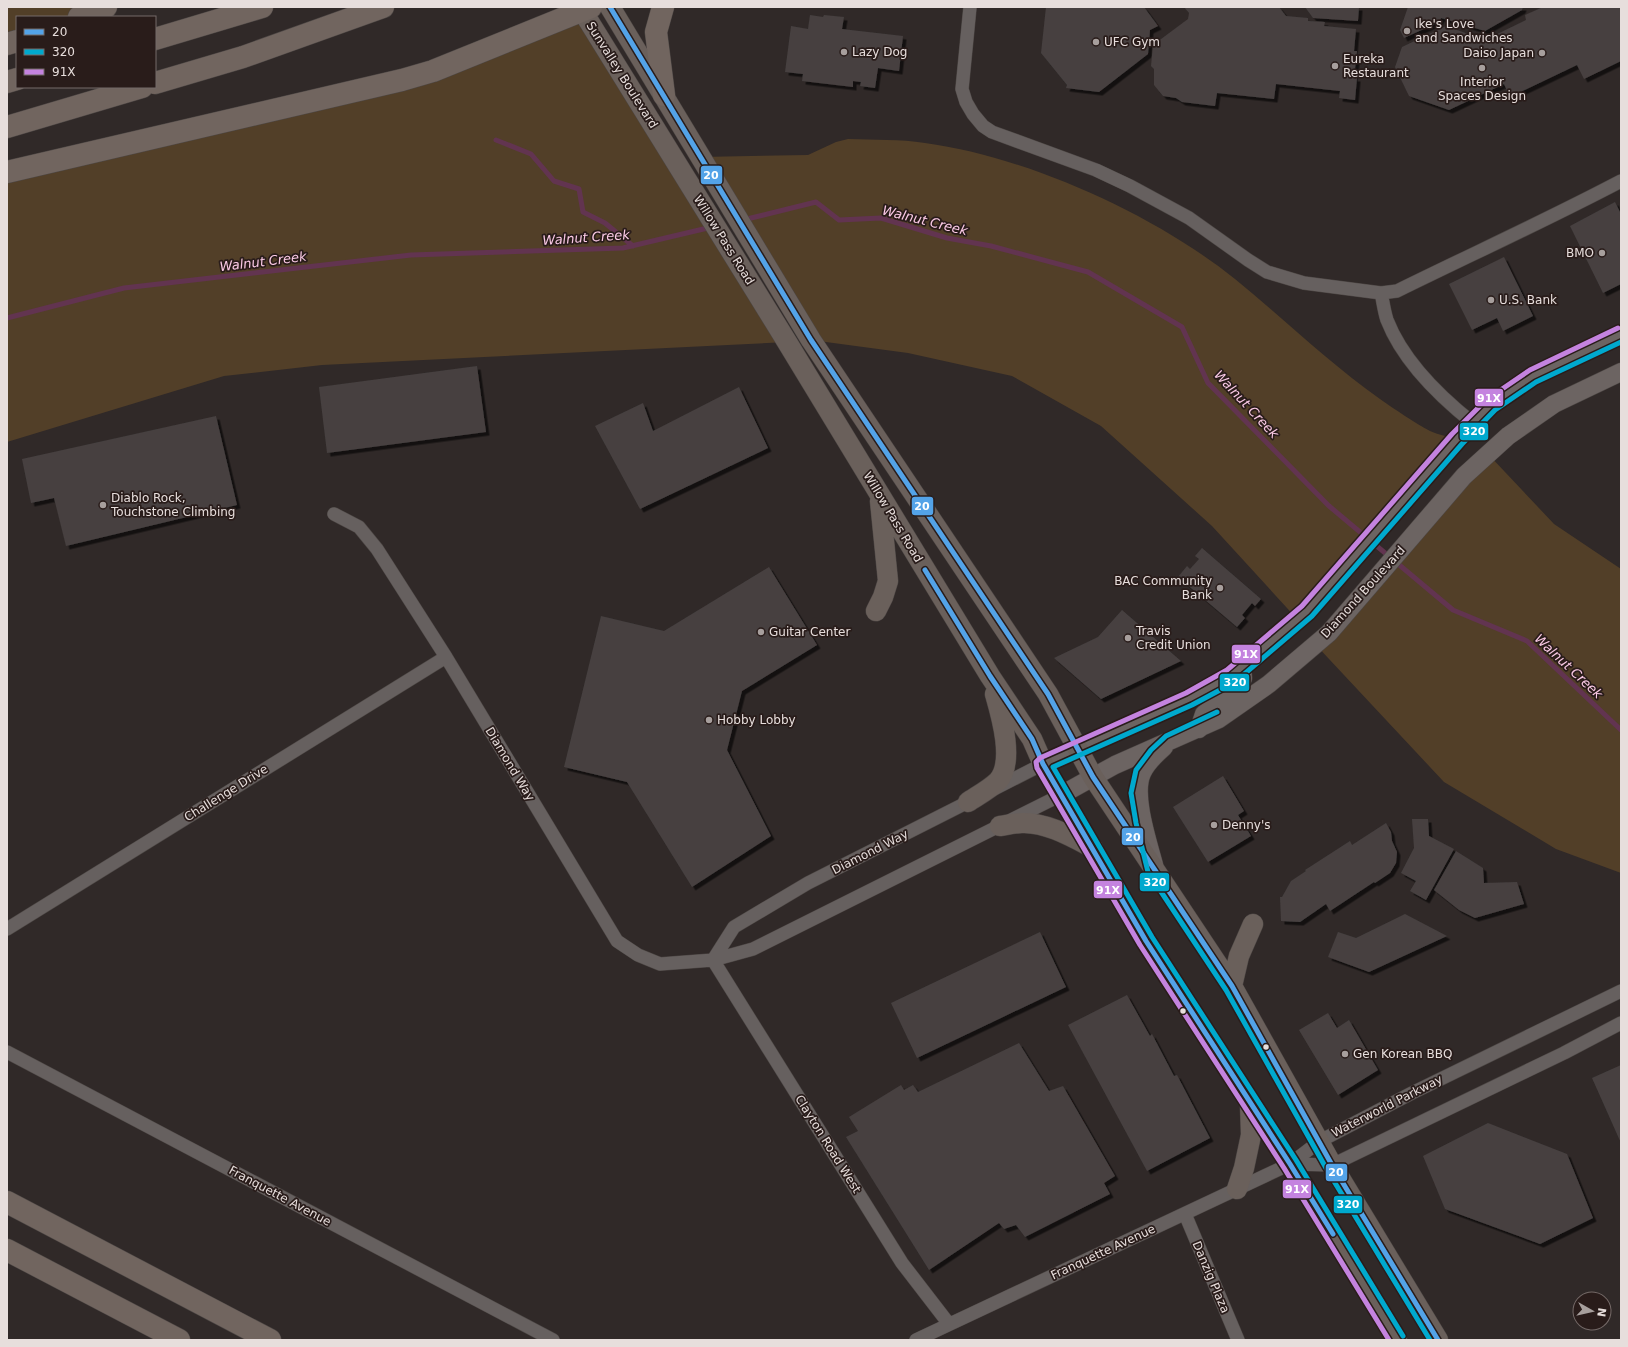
<svg xmlns="http://www.w3.org/2000/svg" width="1628" height="1347" viewBox="0 0 1628 1347" font-family="'DejaVu Sans',sans-serif">
	<style>
		.green { fill: #523f28 }
		.lines { fill: none; stroke-linecap: round; stroke-linejoin: round }
		.stream { stroke: #623450; stroke-width: 5 }
		.building { fill: #464040; filter: url(#shadow) }
		.street-casing { stroke: #4d4745; stroke-width: 14 }
		.secondary-casing { stroke: #4d4745; stroke-width: 19 }
		.primary-casing { stroke: #4d4745; stroke-width: 21 }
		.highway-casing { stroke: #4d4745; stroke-width: 23 }
		.street { stroke: #66605f; stroke-width: 13 }
		.secondary { stroke: #6c6462; stroke-width: 18 }
		.primary { stroke: #6a605b; stroke-width: 20 }
		.highway { stroke: #71655f; stroke-width: 22 }
		.bus-1-casing { stroke: #291c1a; stroke-width: 8 }
		.bus-2-casing { stroke: #291c1a; stroke-width: 8 }
		.bus-3-casing { stroke: #291c1a; stroke-width: 8 }
		.bus-1 { stroke: #53a3e8; stroke-width: 5 }
		.bus-2 { stroke: #00a9ce; stroke-width: 5 }
		.bus-3 { stroke: #c483df; stroke-width: 5 }
		.poi-dot { fill: #a79f9d; stroke: #291c1a; stroke-width: 1.5 }
		.bus-dot { fill: #e7dedc; stroke: #291c1a; stroke-width: 1.5 }
		.labels { text-anchor: middle; stroke-width: 3.5; stroke-linejoin: round; paint-order: stroke }
		.poi-label { font-size: 12px; fill: #e7dedc; stroke: #291c1a; text-anchor: start }
		.street-label { font-size: 12px; fill: #e7dedc; stroke: #291c1a }
		.water-label { font-size: 13px; font-style: italic; fill: #fbcae6; stroke: #291c1a }
		.line-badge { stroke: #291c1a; stroke-width: 1.5 }
		.badge-label { font-size: 11px; text-anchor: middle; font-weight: bold; fill: #fff }
	</style>
	<defs>
		<filter id="shadow"><feDropShadow dx="3.5" dy="3.5" stdDeviation="0" flood-color="#0009"/></filter>
	</defs>
	<rect width="100%" height="100%" fill="#302928"/>
	<!-- green -->
	<path class="green" d="M7 7H106L79 17H17V41L7 44Z
		M582 11 787 342 322 365 224 376 7 442V172L402 80Z
		M848 139C874 140 900 139 925 143 1028 157 1154 214 1235 279 1284 319 1329 363 1380 399 1396 410 1413 422 1430 431 1438 435 1448 436 1457 439L1298 620 1212 526 1101 426 1012 376 908 353 811 340 700 157 808 155 836 142Z
		M1488 454 1554 524 1621 569V873L1556 849 1444 782 1315 644Z"/>
	<g class="lines">
		<!-- stream -->
		<path class="stream" d="M496 140 531 154 554 181 579 189 583 212 605 223 633 246
			M743 220 816 202 839 220 881 218 947 238 991 246 1088 272 1182 327 1208 383 1329 506 1453 610 1527 641 1621 730
			M7 318 124 288 411 255 623 248 712 227"/>
	</g>
	<!-- building -->
	<path class="building" d="M1046 7H1144L1158 26 1150 30 1148 54 1099 92 1066 88 1067 85 1041 53Z
		M1184 7H1279L1286 16 1308 18V21L1325 22 1324 26 1356 29 1354 51H1357L1354 78H1357L1355 100 1339 98 1340 91 1276 84 1274 99 1217 93 1215 106 1182 102 1176 98 1163 96 1154 85V69L1151 66 1153 45 1188 19 1189 13Z
		M1305 7H1359L1358 21 1313 18Z
		M1408 7H1523L1522 10 1485 31 1441 18 1439 22 1404 38 1400 30Z
		M1543 7H1621V61L1584 79 1577 65 1510 97 1504 84 1449 110 1409 96 1395 67 1402 47 1446 26 1485 40 1526 20 1525 15Z
		M810 15 823 17 824 15 844 17 842 29 903 36 899 71 878 68 875 88 860 86 861 82 853 81V87L802 81 803 74 785 72 791 26 808 29Z
		M1615 202 1621 214V284L1603 293 1570 226Z
		M1504 257 1533 316 1503 331 1497 318 1472 330 1449 284Z
		M477 366 486 432 327 453 319 387Z
		M739 387 768 448 640 509 595 426 643 403 653 431Z
		M216 416 237 505 66 546 54 498 31 503 22 459Z
		M1202 548 1261 599 1255 606 1252 603 1242 615 1245 618 1237 627 1178 577 1187 566 1190 569 1199 559 1195 556Z
		M769 567 817 645 742 691 727 750 771 836 692 887 627 782 564 767 601 616 664 631Z
		M1122 610 1181 661 1101 699 1054 658 1098 637Z
		M1223 776 1244 811 1238 815 1251 836 1208 862 1173 807Z
		M1412 819H1428L1429 836 1454 849 1426 900 1410 891 1416 881 1401 873 1414 848Z
		M1386 823 1391 832 1392 841 1397 852 1396 863 1390 873 1375 883 1374 882 1330 911 1326 904 1300 922 1281 921 1280 897H1282L1291 881 1306 871 1305 870 1350 841 1352 845Z
		M1456 851 1483 868 1484 883 1517 882 1524 904 1475 918 1459 910 1434 890Z
		M1405 914 1447 936 1369 972 1328 957 1338 932 1356 938Z
		M1040 932 1066 987 917 1058 891 1003Z
		M1127 995 1150 1036 1152 1034 1174 1076 1177 1075 1210 1138 1147 1171 1068 1025Z
		M1328 1013 1337 1028 1349 1020 1378 1070 1338 1095 1299 1030Z
		M1019 1043 1049 1091 1063 1086 1115 1176 1104 1183 1110 1194 1025 1237 1016 1225 1004 1229 999 1223 929 1270 846 1137 858 1131 849 1117 901 1085 904 1090 913 1085 918 1092Z
		M1621 1065V1143L1592 1078Z
		M1488 1123 1567 1154 1593 1218 1540 1244 1445 1209 1423 1156Z"/>
	<g class="lines">
		<defs>
			<path id="street" d="M970 7 962 89 966 102 973 114 983 126 992 132 1096 170 1130 186 1189 218 1248 260 1267 272 1304 283 1381 293 1397 291C1472 254 1547 220 1621 181
				M1381 293C1383 301 1384 311 1387 320 1403 361 1439 396 1473 423
				M334 514 359 527 377 549 446 657 617 941 638 955 660 964 713 960 753 949 1061 795
				M994 789 1043 764
				M7 929 446 657
				M713 960 902 1263 949 1324
				M713 960 734 927 808 883 974 799
				M7 1052 553 1340
				M1290 1164 1332 1165 1564 1053 1621 1023
				M1185 1214 1238 1340
				M916 1340 1290 1164 1320 1141 1412 1093 1621 991"/>
			<path id="secondary" d="M1199 729 1204 714 1240 686 1243 678 1242 667
				M1043 764 1189 699 1231 676 1307 611 1457 439 1490 405 1533 376 1621 334
				M1061 795 1115 765 1219 719 1269 684 1329 633 1464 476 1508 436 1554 404 1621 372
				M1154 865C1148 842 1132 795 1142 773 1146 764 1156 754 1164 747"/>
			<path id="primary" d="M580 7 787 342 990 676 1032 739 1043 764 1146 941 1290 1164 1397 1340
				M610 7 811 340 1048 694 1093 777 1232 986 1332 1165 1438 1340
				M876 611 883 597 888 581 880 501
				M968 802C977 796 990 789 998 781 1015 762 1001 715 995 694
				M1000 826C1007 825 1015 823 1022 823 1046 822 1072 837 1093 848
				M1232 986 1239 956 1253 924
				M1237 1189 1244 1168 1251 1135 1250 1103"/>
			<path id="highway" d="M663 7 656 32 664 95
				M79 17 106 7
				M155 39 262 7
				M7 44 17 41
				M7 82 17 79
				M155 83 243 57 383 7
				M7 127 142 87
				M7 172 402 80 433 71 591 7
				M7 1202 270 1340
				M7 1250 179 1340"/>
		</defs>
		<!-- street casing -->
		<use href="#street" class="street-casing"/>
		<!-- secondary casing -->
		<use href="#secondary" class="secondary-casing"/>
		<!-- primary casing -->
		<use href="#primary" class="primary-casing"/>
		<!-- highway casing -->
		<use href="#highway" class="highway-casing"/>
		<!-- street -->
		<use href="#street" class="street"/>
		<!-- secondary -->
		<use href="#secondary" class="secondary"/>
		<!-- primary -->
		<use href="#primary" class="primary"/>
		<!-- highway -->
		<use href="#highway" class="highway"/>
		<defs>
			<path id="bus-1" d="M610 7 811 340 1048 694 1093 777 1232 986 1332 1165 1438 1340
				M925 570 990 676 1032 739 1043 764 1146 941 1290 1164 1333 1234"/>
			<path id="bus-2" d="M1217 712 1166 736 1151 750 1136 770 1131 793 1136 823 1148 872 1226 990 1326 1168 1430 1340
				M1403 1336 1296 1160 1152 937 1053 767 1192 705 1235 682 1312 616 1462 444 1495 410 1536 382 1621 342"/>
			<path id="bus-3" d="M1389 1340 1284 1168 1140 945 1037 768 1036 762 1040 758 1186 693 1227 670 1302 606 1452 434 1486 400 1530 370 1618 328"/>
		</defs>
		<!-- bus-1 casing -->
		<use href="#bus-1" class="bus-1-casing"/>
		<!-- bus-2 casing -->
		<use href="#bus-2" class="bus-2-casing"/>
		<!-- bus-3 casing -->
		<use href="#bus-3" class="bus-3-casing"/>
		<!-- bus-1 -->
		<use href="#bus-1" class="bus-1"/>
		<!-- bus-2 -->
		<use href="#bus-2" class="bus-2"/>
		<!-- bus-3 -->
		<use href="#bus-3" class="bus-3"/>
	</g>
	<!-- markers -->
	<g class="poi-dot">
		<circle cx="1407" cy="31" r="4"/>
		<circle cx="1096" cy="42" r="4"/>
		<circle cx="844" cy="52" r="4"/>
		<circle cx="1542" cy="53" r="4"/>
		<circle cx="1335" cy="66" r="4"/>
		<circle cx="1482" cy="68" r="4"/>
		<circle cx="1602" cy="253" r="4"/>
		<circle cx="1491" cy="300" r="4"/>
		<circle cx="103" cy="505" r="4"/>
		<circle cx="1220" cy="588" r="4"/>
		<circle cx="761" cy="632" r="4"/>
		<circle cx="1128" cy="638" r="4"/>
		<circle cx="709" cy="720" r="4"/>
		<circle cx="1214" cy="825" r="4"/>
		<circle cx="1345" cy="1054" r="4"/>
	</g>
	<g class="bus-dot">
		<circle cx="1183" cy="1011" r="3.5"/>
		<circle cx="1266" cy="1047" r="3.5"/>
	</g>
	<g class="labels">
		<!-- poi labels -->
		<g class="poi-label">
			<text x="1415" y="28">Ike's Love<tspan x="1415" dy="14">and Sandwiches</tspan></text>
			<text x="1104" y="46">UFC Gym</text>
			<text x="852" y="56">Lazy Dog</text>
			<text x="1534" y="57" text-anchor="end">Daiso Japan</text>
			<text x="1343" y="63">Eureka<tspan x="1343" dy="14">Restaurant</tspan></text>
			<text x="1482" y="86" text-anchor="middle">Interior<tspan x="1482" dy="14">Spaces Design</tspan></text>
			<text x="1594" y="257" text-anchor="end">BMO</text>
			<text x="1499" y="304">U.S. Bank</text>
			<text x="111" y="502">Diablo Rock,<tspan x="111" dy="14">Touchstone Climbing</tspan></text>
			<text x="1212" y="585" text-anchor="end">BAC Community<tspan x="1212" dy="14">Bank</tspan></text>
			<text x="1136" y="635">Travis<tspan x="1136" dy="14">Credit Union</tspan></text>
			<text x="769" y="636">Guitar Center</text>
			<text x="717" y="724">Hobby Lobby</text>
			<text x="1222" y="829">Denny's</text>
			<text x="1353" y="1058">Gen Korean BBQ</text>
		</g>
		<!-- street labels -->
		<g class="street-label">
			<text transform="translate(622 75) rotate(58)" y="4">Sunvalley Boulevard</text>
			<text transform="translate(724 240) rotate(58)" y="4">Willow Pass Road</text>
			<text transform="translate(893 517) rotate(59)" y="4">Willow Pass Road</text>
			<text transform="translate(1363 592) rotate(-48)" y="4">Diamond Boulevard</text>
			<text transform="translate(510 764) rotate(59)" y="4">Diamond Way</text>
			<text transform="translate(226 793) rotate(-32)" y="4">Challenge Drive</text>
			<text transform="translate(870 852) rotate(-27)" y="4">Diamond Way</text>
			<text transform="translate(1387 1106) rotate(-27)" y="4">Waterworld Parkway</text>
			<text transform="translate(828 1144) rotate(58)" y="4">Clayton Road West</text>
			<text transform="translate(280 1196) rotate(28)" y="4">Franquette Avenue</text>
			<text transform="translate(1103 1252) rotate(-25)" y="4">Franquette Avenue</text>
			<text transform="translate(1211 1277) rotate(67)" y="4">Danzig Plaza</text>
		</g>
		<!-- water labels -->
		<g class="water-label">
			<text transform="translate(925 220) rotate(14)" y="5">Walnut Creek</text>
			<text transform="translate(586 237) rotate(-4)" y="5">Walnut Creek</text>
			<text transform="translate(263 261) rotate(-7)" y="5">Walnut Creek</text>
			<text transform="translate(1247 404) rotate(47)" y="5">Walnut Creek</text>
			<text transform="translate(1569 666) rotate(43)" y="5">Walnut Creek</text>
		</g>
	</g>
	<g class="line-badge">
		<rect x="700" y="165" width="23" height="20" rx="4" fill="#53a3e8"/>
		<rect x="1474" y="388" width="30" height="19" rx="4" fill="#c483df"/>
		<rect x="1459" y="422" width="30" height="19" rx="4" fill="#00a9ce"/>
		<rect x="911" y="496" width="23" height="20" rx="4" fill="#53a3e8"/>
		<rect x="1231" y="644" width="30" height="20" rx="4" fill="#c483df"/>
		<rect x="1219" y="673" width="31" height="19" rx="4" fill="#00a9ce"/>
		<rect x="1121" y="827" width="23" height="19" rx="4" fill="#53a3e8"/>
		<rect x="1139" y="872" width="31" height="20" rx="4" fill="#00a9ce"/>
		<rect x="1093" y="880" width="30" height="19" rx="4" fill="#c483df"/>
		<rect x="1325" y="1163" width="23" height="19" rx="4" fill="#53a3e8"/>
		<rect x="1282" y="1179" width="30" height="20" rx="4" fill="#c483df"/>
		<rect x="1333" y="1195" width="30" height="19" rx="4" fill="#00a9ce"/>
	</g>
	<g class="badge-label">
		<text x="711" y="179">20</text>
		<text x="1489" y="402">91X</text>
		<text x="1474" y="435">320</text>
		<text x="922" y="510">20</text>
		<text x="1246" y="658">91X</text>
		<text x="1235" y="686">320</text>
		<text x="1133" y="841">20</text>
		<text x="1155" y="886">320</text>
		<text x="1108" y="894">91X</text>
		<text x="1336" y="1176">20</text>
		<text x="1297" y="1193">91X</text>
		<text x="1348" y="1208">320</text>
	</g>
	<!-- border -->
	<rect width="1628" height="1347" fill="none" stroke="#e7dedc" stroke-width="16"/>
	<!-- legend -->
	<rect x="16" y="16" width="140" height="72" fill="#291c1a" stroke="#756a68"/>
	<rect x="24" y="29" width="20" height="6" fill="#53a3e8" stroke="#756a68"/>
	<text x="52" y="36" font-size="12" fill="#e7dedc">20</text>
	<rect x="24" y="49" width="20" height="6" fill="#00a9ce" stroke="#756a68"/>
	<text x="52" y="56" font-size="12" fill="#e7dedc">320</text>
	<rect x="24" y="69" width="20" height="6" fill="#c483df" stroke="#756a68"/>
	<text x="52" y="76" font-size="12" fill="#e7dedc">91X</text>
	<!-- north arrow -->
	<g transform="translate(1592 1311) rotate(98)"><circle r="19" fill="#291c1a" stroke="#756a68"/>
	<path d="M0-3L7 15L0 10L-7 15Z" fill="#a79f9d"/>
	<text y="-6" font-size="11" font-weight="bold" text-anchor="middle" fill="#e7dedc">N</text>
	</g>
</svg>
